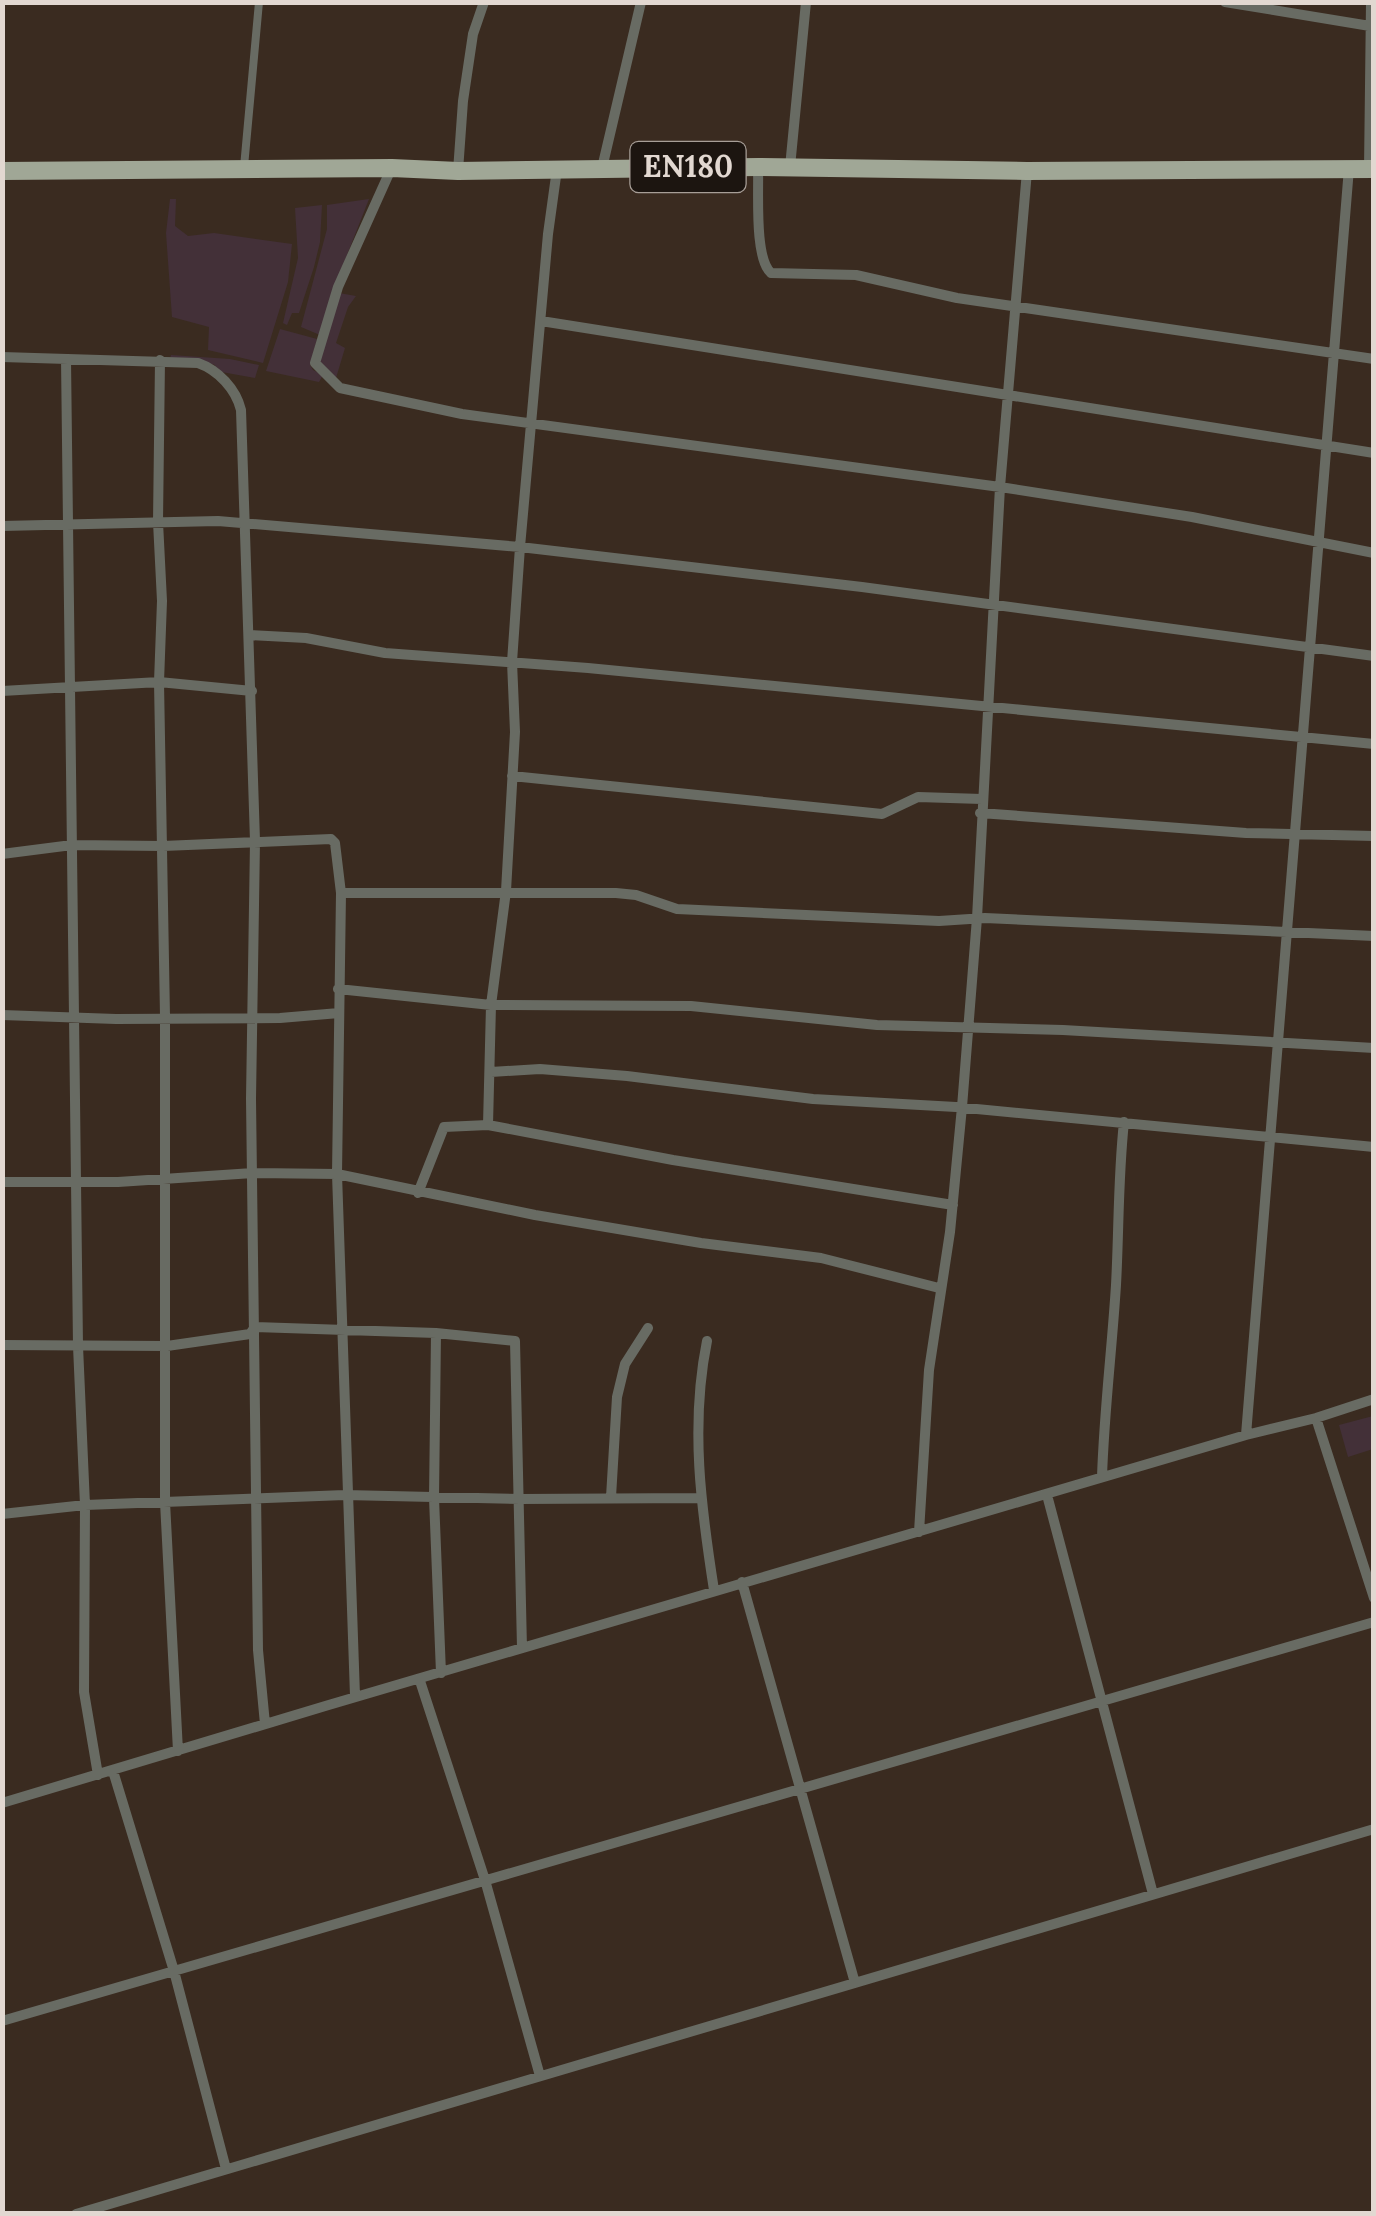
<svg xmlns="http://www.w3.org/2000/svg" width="1376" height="2216" viewBox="0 0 1376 2216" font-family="Lora,serif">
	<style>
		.commercial { fill: #433038 }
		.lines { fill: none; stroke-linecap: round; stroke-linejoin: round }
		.pedestrian { stroke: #686b63; stroke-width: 8 }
		.minor { stroke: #686b63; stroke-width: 10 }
		.primary { stroke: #a0a796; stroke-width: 18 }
		.labels { text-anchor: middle; stroke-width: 8; stroke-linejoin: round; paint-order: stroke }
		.shield { fill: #1c1510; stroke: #a79e97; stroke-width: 2.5 }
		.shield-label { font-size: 30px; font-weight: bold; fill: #e2d8d1 }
	</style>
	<rect width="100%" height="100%" fill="#3a2b20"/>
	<!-- commercial -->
	<path class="commercial" d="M170 199H176L175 226 188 236 214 233 292 244 288 282 263 363 208 350 209 327 172 317 166 233Z
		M369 199 338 278 320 335 301 327 327 229V205Z
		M322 205 320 242 314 267 299 313H292L287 325 283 323 298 258 295 208Z
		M339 293 356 296 348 307 336 343 345 348 336 378 319 363Z
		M280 329 317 339 310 365 313 370 323 375 319 382 266 371Z
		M171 355 230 359 259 365 255 378 216 371 215 365 204 362 170 359Z
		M1373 1416V1449L1348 1457 1339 1425Z"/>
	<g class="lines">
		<!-- pedestrian -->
		<path class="pedestrian" d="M244 167 259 2"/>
		<!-- minor -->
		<path class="minor" d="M1225 2 1370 26
			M758 167C759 191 754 258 771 273L856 275 957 298 1374 359
			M790 167 806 2
			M602 168 641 2
			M391 169 338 287 315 363 340 388 462 414 1000 487 1192 517 1374 553
			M1369 169 1371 2
			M458 171 463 101 473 34 484 2
			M541 321 1374 453
			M2 357 198 363C218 370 236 389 241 410L255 841 251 1099 258 1650 265 1724
			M66 359 78 1346 85 1505 84 1692 98 1775
			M160 360 158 522 162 601 159 682 165 1016V1502L178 1751
			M2 526 218 521 520 547 862 587 1374 656
			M249 635 306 638 385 653 588 668 1374 744
			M2 691 159 682 252 691
			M512 776 882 814 918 797 982 799
			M980 813 1246 833 1374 836
			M2 854 72 845 163 846 331 839 335 843 341 893
			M338 989 491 1005 691 1006 877 1025 1063 1030 1374 1048
			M2 1015 116 1019 280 1018 339 1013
			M491 1072 540 1069 627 1076 813 1099 956 1107 1374 1147
			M488 1125 491 1005 506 891 515 732 512 662 520 547 548 234 557 169
			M2 1182H118L253 1173 337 1174 535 1215 701 1243 821 1258 939 1288
			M418 1193 444 1127 488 1125 673 1160 953 1205
			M436 1333 434 1498 441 1673
			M707 1341C690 1425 701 1507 714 1590
			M2 1345 167 1346 250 1334 255 1327 436 1333 515 1341 522 1648
			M1316 1418 1374 1598
			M1246 1435 1349 168
			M1102 1477C1104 1413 1112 1349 1116 1285 1119 1230 1118 1177 1124 1122
			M1047 1495 1153 1894
			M611 1497 617 1397 625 1364 648 1328
			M2 1514 85 1505 345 1495 520 1499 699 1498
			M919 1532 929 1370 950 1232 962 1107 977 918 1000 487 1027 171
			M742 1582 855 1983
			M420 1681 485 1880 540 2076
			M355 1696 337 1174 341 893H616L636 895 677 909 939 921 985 918 1374 936
			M113 1771 174 1971 226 2169
			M2 1803C416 1678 831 1556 1246 1435L1316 1418 1374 1399
			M2 2021 1374 1622
			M76 2214 1374 1829"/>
		<!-- primary -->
		<path class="primary" d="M2 171 392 168 458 171 758 167 1027 171 1374 169"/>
	</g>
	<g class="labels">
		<!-- shield labels -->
		<rect class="shield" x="630.5" y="142" width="115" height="50" rx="8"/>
		<g class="shield-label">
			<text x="688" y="177">EN180</text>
		</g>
	</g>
	<!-- border -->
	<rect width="1376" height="2216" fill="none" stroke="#e2d8d1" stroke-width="10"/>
</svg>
